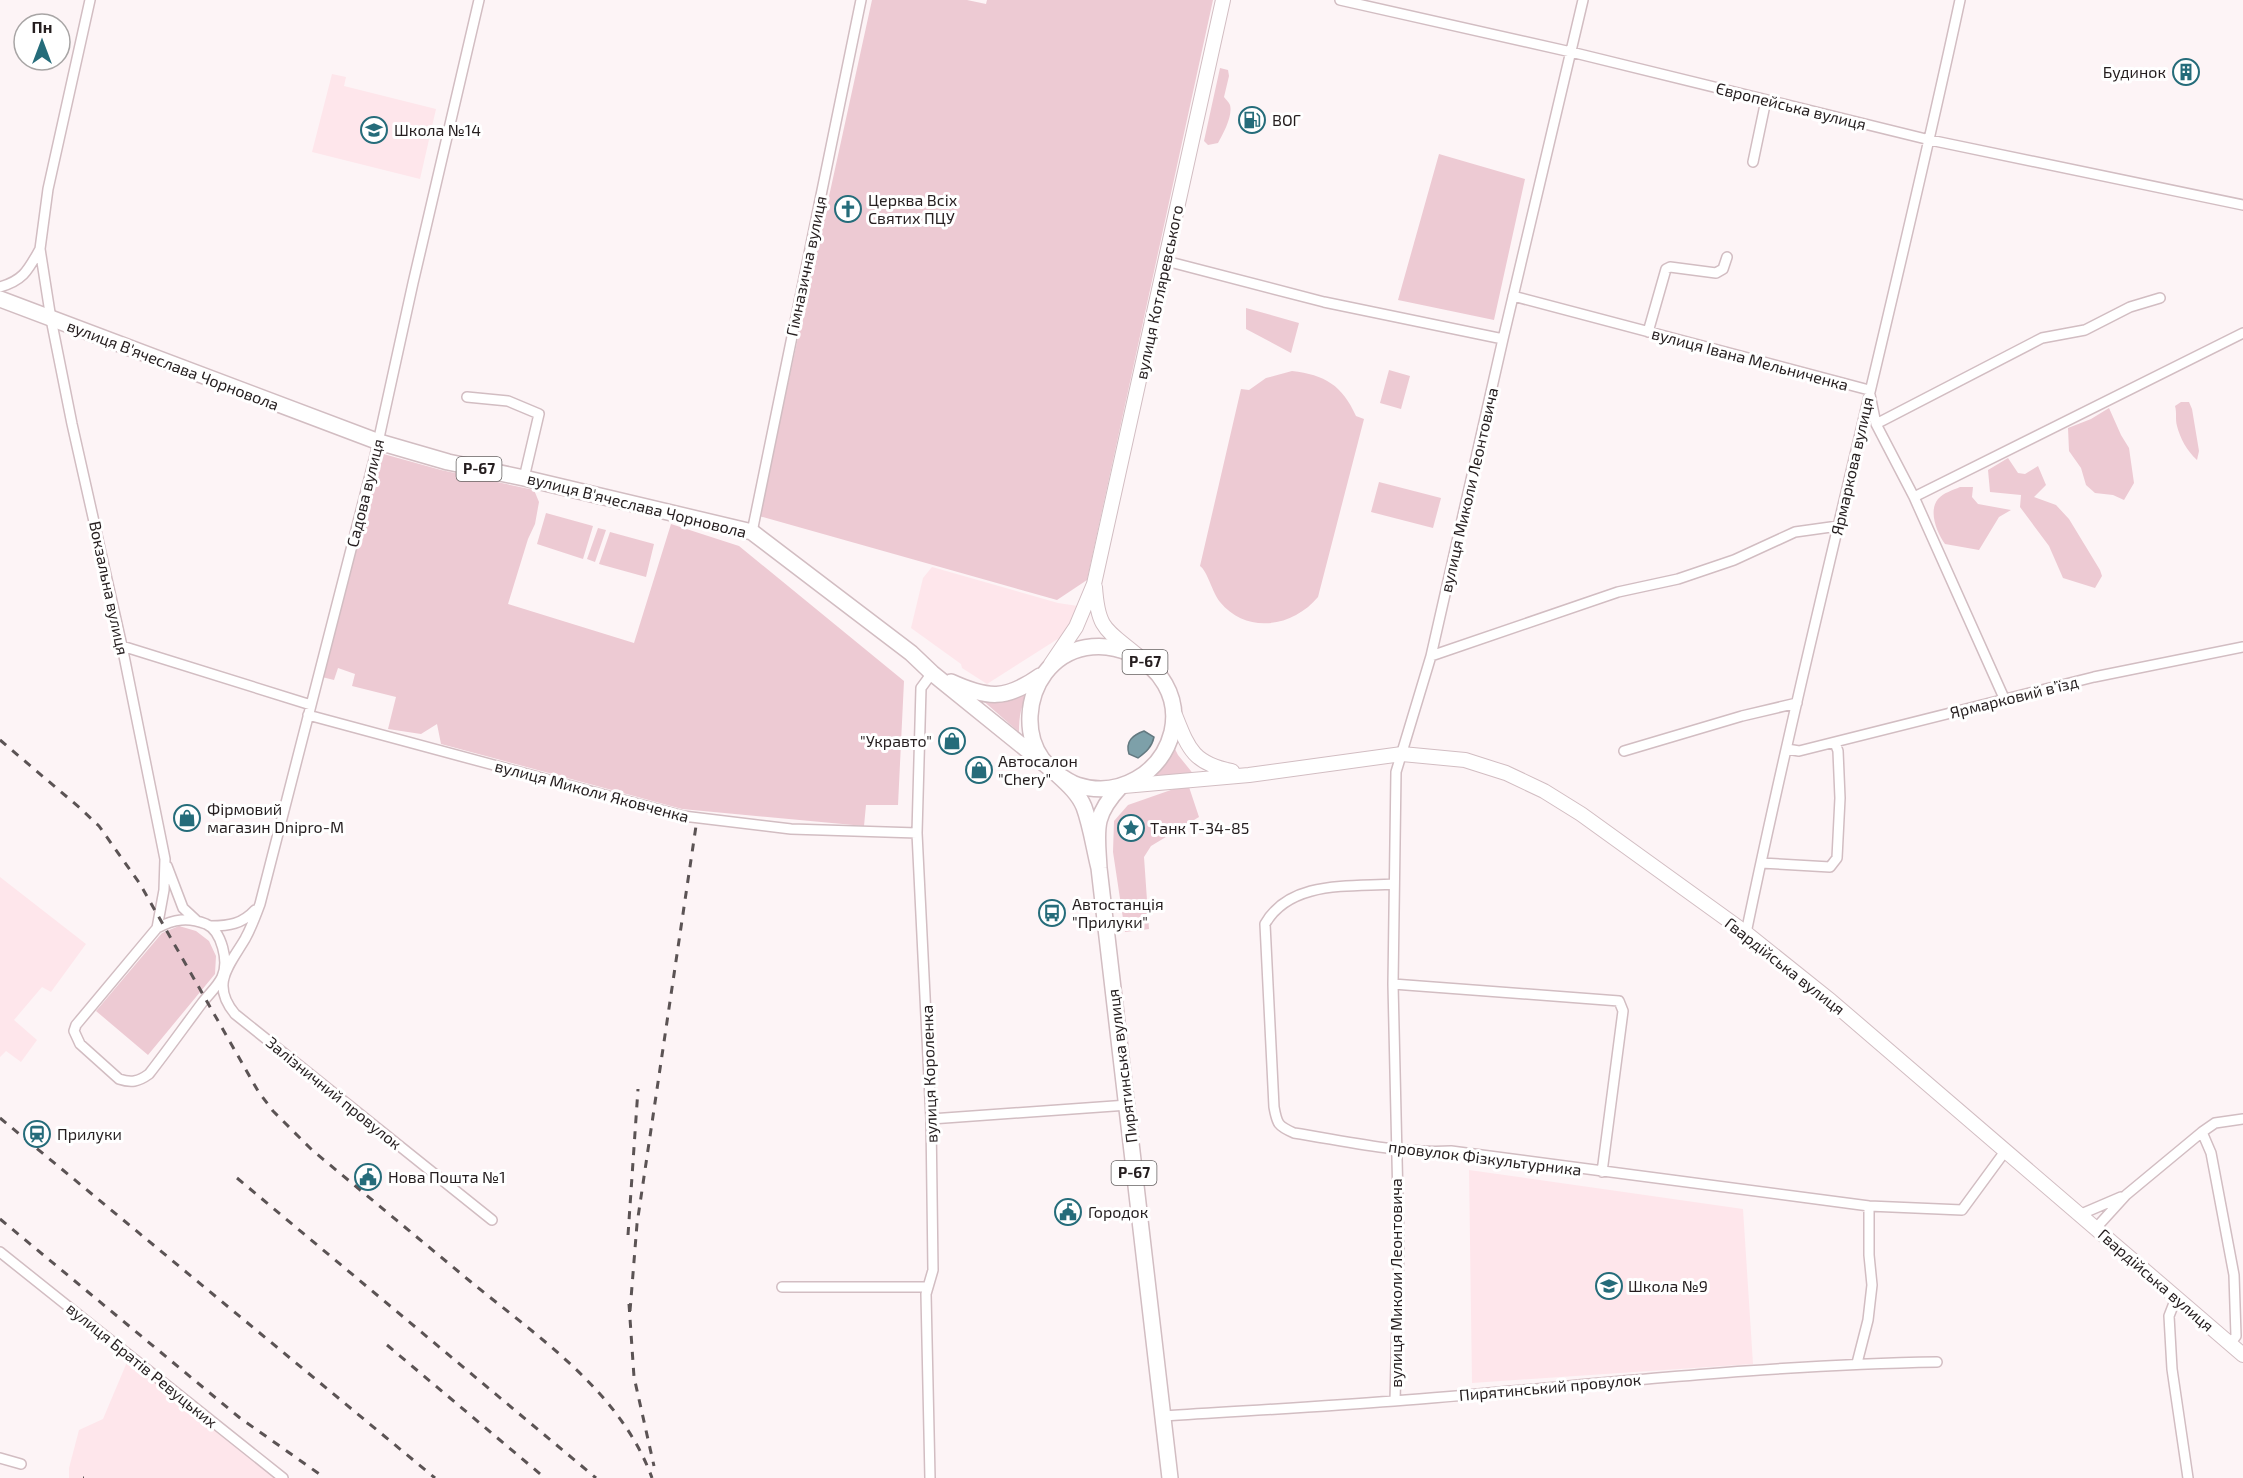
<svg xmlns="http://www.w3.org/2000/svg" width="2243" height="1478" viewBox="0 0 2243 1478" font-family="'Exo 2',sans-serif">
	<style>
		.built { fill: #fee6eb }
		.green { fill: #edcad3 }
		.water { fill: #7da0a9; stroke: #637980; stroke-width: 1.5 }
		.lines { fill: none; stroke-linecap: round; stroke-linejoin: round }
		.minor-casing { stroke: #d2bdc2; stroke-width: 12 }
		.secondary-casing { stroke: #d2bdc2; stroke-width: 16 }
		.primary-casing { stroke: #d2bdc2; stroke-width: 18 }
		.minor { stroke: #fff; stroke-width: 9 }
		.secondary { stroke: #fff; stroke-width: 14 }
		.primary { stroke: #fff; stroke-width: 15 }
		.rail { stroke: #5b5354; stroke-width: 3; stroke-dasharray: 8 8; stroke-linecap: butt }
		.labels { text-anchor: middle; stroke-width: 6; stroke-linejoin: round; paint-order: stroke }
		.shield { fill: #fff; stroke: #666262; stroke-width: 1.5 }
		.shield-label { font-size: 15px; font-weight: bold; fill: #251e1f }
		.poi-label { font-size: 16px; fill: #251e1f; stroke: #fff; text-anchor: start }
		.street-label { font-size: 16px; fill: #251e1f; stroke: #fff }
	</style>
	<rect width="100%" height="100%" fill="#fdf4f6"/>
	<!-- built -->
	<path class="built" d="M332 74 346 77 344 86 436 109 420 179 312 152Z
		M932 567 1058 603 1078 606 1064 635 987 684 962 668 961 664 911 628 923 578Z
		M0 877 86 944 51 992 42 987 14 1020 37 1040 21 1062 6 1051 0 1057Z
		M1469 1170 1743 1209 1753 1364 1472 1383Z
		M130 1355 283 1478H69V1468L79 1430 103 1419Z"/>
	<!-- green -->
	<path class="green" d="M872 0H967L986 4 987 0H1213L1087 580 1057 600 759 516Z
		M1220 68 1228 70 1229 76 1224 97C1226 100 1229 102 1230 105 1233 116 1223 134 1218 143L1208 145 1204 141Z
		M1439 154 1525 179 1494 320 1398 300Z
		M1246 308 1299 323 1291 353 1246 329Z
		M1389 370 1410 376 1401 409 1380 403Z
		M1292 371C1325 375 1342 385 1356 416L1364 419 1318 597C1293 627 1247 635 1220 602 1212 592 1208 572 1200 566L1241 389 1249 390 1266 378Z
		M2181 402H2189L2192 409 2199 451 2197 460C2187 451 2180 438 2177 426 2175 419 2177 413 2175 406Z
		M2109 408 2121 435 2129 448 2134 483 2124 500 2113 495 2095 493 2086 485 2081 468 2069 451 2068 428 2091 419Z
		M380 453 441 470 534 490 539 502 535 524 528 539 508 604 634 643 671 524 739 546 904 681 898 805H866L864 826 682 809 441 744 437 724 421 734 388 729 396 697 352 686 355 674 338 668 334 680 322 677Z
		M2008 458 2018 473 2025 474 2038 466 2046 485 2034 497 2056 505 2069 519 2100 570 2102 576 2095 588 2063 578 2049 546 2020 507 2021 495 1990 492 1988 470Z
		M1379 482 1441 498 1433 528 1371 512Z
		M1960 487H1973L1972 497 1978 504 2011 510 1999 517 1979 550 1945 544C1937 533 1928 511 1938 499 1943 493 1953 490 1960 487Z
		M546 513 593 526 583 559 537 544Z
		M598 528 606 530 595 562 587 559Z
		M610 532 654 544 646 577 599 564Z
		M1029 691C1021 705 1019 716 1019 732L981 699Z
		M1172 743 1178 755 1195 776 1151 780 1161 768Z
		M1188 784 1199 817 1151 846 1144 857 1149 929 1125 932 1113 852 1114 821 1128 805Z
		M179 926 196 931 209 941 216 956 215 974 148 1055 96 1011 162 933Z"/>
	<!-- water -->
	<path class="water" d="M1144 731 1154 737C1152 747 1146 752 1138 758L1129 754C1125 741 1133 735 1144 731Z"/>
	<g class="lines">
		<defs>
			<path id="minor" d="M90 0 48 189 40 249 51 319 72 424 122 646 165 859 164 890 157 928 76 1025 74 1031 80 1044 119 1079C131 1083 138 1082 149 1074 167 1051 184 1027 202 1003 208 995 218 986 222 977 229 962 222 931 206 924 188 917 174 919 157 928
				M479 0 413 283 375 456 260 904C256 915 251 928 245 939 229 966 210 984 235 1014L492 1220
				M1340 0 1571 52 1930 140 2243 205
				M1753 162 1766 100
				M1166 261 1324 302 1503 339
				M0 287C24 280 28 270 40 249
				M1513 296 1869 390 1876 424 1914 497 2004 698
				M1648 332 1666 269 1670 267 1716 273 1723 269 1727 257
				M467 397 508 401 539 414 524 478
				M1876 424 2042 338 2085 330 2130 307 2160 298
				M1914 497 2243 333
				M752 532 861 0
				M122 646 311 705
				M1431 656 1618 592 1678 579 1734 560 1795 532 1838 526
				M308 715 683 816 791 829 917 833
				M1787 749 1799 751 2094 677 2243 647
				M1624 751 1742 716 1797 703
				M1761 863 1830 867 1837 858 1840 798 1838 751 1835 743
				M167 866 183 908 197 921
				M1394 884C1350 887 1290 880 1265 924L1274 1107C1277 1124 1278 1126 1294 1133 1346 1141 1399 1154 1451 1151L1869 1206 1962 1210 2006 1150
				M211 926C229 926 242 924 255 910
				M1746 933C1811 621 1893 312 1960 0
				M1393 984 1619 1001 1623 1011 1602 1172
				M931 1119 1128 1105
				M2202 1132 2211 1153 2234 1275 2236 1336 2230 1344
				M2079 1215 2121 1197
				M2096 1228 2126 1195 2202 1132 2215 1123 2243 1119
				M0 1252 283 1478
				M782 1287H928
				M2176 1298 2169 1316 2172 1369 2188 1478
				M1857 1363 1868 1320 1872 1285 1869 1255V1206
				M1395 1401 1399 1245 1393 984 1396 772 1431 656 1503 339 1583 0
				M1164 1416C1240 1411 1317 1407 1394 1401 1575 1387 1756 1365 1937 1362
				M0 1458 21 1464
				M930 1478 926 1294 933 1270 931 1119 917 833 921 688 932 673"/>
			<path id="secondary" d="M1095 587C1098 630 1106 629 1137 655
				M1051 664 1076 627 1094 584 1223 0
				M1173 710C1188 747 1191 763 1232 771
				M1124 786 1249 775 1402 754 1465 760 1506 773 1544 791 1581 814 1746 933 1831 1001 2243 1355"/>
			<path id="primary" d="M0 299 379 442 448 462 524 478 752 532 911 653 932 673 1057 774C1064 778 1070 783 1077 785 1119 799 1162 773 1172 732 1188 660 1089 615 1045 673 1027 697 1024 734 1042 759 1055 775 1076 787 1084 807 1091 826 1094 848 1099 868
				M951 682C988 699 1006 700 1040 676
				M1120 787C1092 817 1097 830 1099 868L1170 1478"/>
		</defs>
		<!-- minor casing -->
		<use href="#minor" class="minor-casing"/>
		<!-- secondary casing -->
		<use href="#secondary" class="secondary-casing"/>
		<!-- primary casing -->
		<use href="#primary" class="primary-casing"/>
		<!-- minor -->
		<use href="#minor" class="minor"/>
		<!-- secondary -->
		<use href="#secondary" class="secondary"/>
		<!-- primary -->
		<use href="#primary" class="primary"/>
		<!-- rail -->
		<path class="rail" d="M0 740 80 808 99 826 140 884 258 1091 273 1111 312 1150C365 1194 418 1238 471 1282 538 1337 621 1392 652 1478
			M0 1118 435 1478
			M237 1178 596 1478
			M0 1219 240 1418 325 1478
			M628 1235 638 1089
			M629 1304 634 1377 654 1466
			M630 1311 637 1224 696 826
			M387 1345 545 1478
			M83 1478H84"/>
	</g>
	<!-- icons -->
	<defs>
		<symbol id="building-ring" viewBox="-11 -11 22 22"><circle r="9.5" fill="#fff" stroke="#256c7a" stroke-width="1.5"/><path d="M-4-6H4V6H1V3H-1V6H-4ZM-2.5-4.3h1.7v1.8h-1.7ZM.8-4.3h1.7v1.8H.8ZM-2.5-1h1.7V.8h-1.7ZM.8-1h1.7V.8H.8Z" fill="#256c7a"/></symbol>
		<symbol id="fuel-ring" viewBox="-11 -11 22 22"><circle r="9.5" fill="#fff" stroke="#256c7a" stroke-width="1.5"/><path d="M-5.5-6h7V0h2V4h1.3V-2.5L3-4.5l.8-.8L6-3V5H2.5V1h-1V6h-7ZM-4.2-4.7v3.2H.2V-4.7Z" fill="#256c7a"/></symbol>
		<symbol id="school-ring" viewBox="-11 -11 22 22"><circle r="9.5" fill="#fff" stroke="#256c7a" stroke-width="1.5"/><path d="M0-5L7-2L0 1L-7-2ZM-4 1L0 2.5L4 1V4Q0 6-4 4Z" fill="#256c7a"/></symbol>
		<symbol id="church-ring" viewBox="-11 -11 22 22"><circle r="9.5" fill="#fff" stroke="#256c7a" stroke-width="1.5"/><path d="M-1.2-6h2.4v3.5h3.3v2.4h-3.3V6h-2.4V-.1h-3.3v-2.4h3.3Z" fill="#256c7a"/></symbol>
		<symbol id="shop-ring" viewBox="-11 -11 22 22"><circle r="9.5" fill="#fff" stroke="#256c7a" stroke-width="1.5"/><path d="M-5-2.5h2.3a2.7 3.5 0 0 1 5.4 0H5L5.5 6h-11ZM-1.5-2.5h3a1.5 2.3 0 0 0-3 0Z" fill="#256c7a"/></symbol>
		<symbol id="sight-ring" viewBox="-11 -11 22 22"><circle r="9.5" fill="#fff" stroke="#256c7a" stroke-width="1.5"/><path d="M0-6L1.8-2.2L6-1.7L2.9 1.2L3.7 5.4L0 3.3L-3.7 5.4L-2.9 1.2L-6-1.7L-1.8-2.2Z" fill="#256c7a"/></symbol>
		<symbol id="bus-ring" viewBox="-11 -11 22 22"><circle r="9.5" fill="#fff" stroke="#256c7a" stroke-width="1.5"/><path d="M-5-6H5V4H4V6H2V4H-2V6H-4V4H-5ZM-3.5-4V0h7V-4ZM-3.5 1.2v1.5H-2V1.2ZM2 1.2v1.5H3.5V1.2Z" fill="#256c7a"/></symbol>
		<symbol id="station-ring" viewBox="-11 -11 22 22"><circle r="9.5" fill="#fff" stroke="#256c7a" stroke-width="1.5"/><path d="M-3-6H3Q5-6 5-4V2Q5 4 3 4L4.5 6H3L1.5 4h-3L-3 6H-4.5L-3 4Q-5 4-5 2V-4Q-5-6-3-6ZM-3.5-4v3h7v-3ZM-3.5 1v1.5H-2V1ZM2 1v1.5H3.5V1Z" fill="#256c7a"/></symbol>
		<symbol id="civic-ring" viewBox="-11 -11 22 22"><circle r="9.5" fill="#fff" stroke="#256c7a" stroke-width="1.5"/><path d="M-.6-6.5H3V-4.5H.6V-3L4-1V1h2V6H-6V1h2V-1L-.6-3ZM-1.2 2.5V6h2.4V2.5Z" fill="#256c7a"/></symbol>
	</defs>
	<g fill-rule="evenodd">
		<use href="#building-ring" x="2171" y="57" width="30" height="30"/>
		<use href="#fuel-ring" x="1237" y="105" width="30" height="30"/>
		<use href="#school-ring" x="359" y="115" width="30" height="30"/>
		<use href="#church-ring" x="833" y="194" width="30" height="30"/>
		<use href="#shop-ring" x="937" y="726" width="30" height="30"/>
		<use href="#shop-ring" x="964" y="755" width="30" height="30"/>
		<use href="#shop-ring" x="172" y="803" width="30" height="30"/>
		<use href="#sight-ring" x="1116" y="813" width="30" height="30"/>
		<use href="#bus-ring" x="1037" y="898" width="30" height="30"/>
		<use href="#station-ring" x="22" y="1119" width="30" height="30"/>
		<use href="#civic-ring" x="353" y="1162" width="30" height="30"/>
		<use href="#civic-ring" x="1053" y="1197" width="30" height="30"/>
		<use href="#school-ring" x="1594" y="1271" width="30" height="30"/>
	</g>
	<g class="labels">
		<!-- shield labels -->
		<g class="shield">
			<rect x="456.5" y="457" width="45" height="24" rx="4.5"/>
			<rect x="1122.5" y="650" width="45" height="24" rx="4.5"/>
			<rect x="1111.5" y="1161" width="45" height="24" rx="4.5"/>
		</g>
		<g class="shield-label">
			<text x="479" y="474">Р-67</text>
			<text x="1145" y="667">Р-67</text>
			<text x="1134" y="1178">Р-67</text>
		</g>
		<!-- poi labels -->
		<g class="poi-label">
			<text x="2166" y="78" text-anchor="end">Будинок</text>
			<text x="1272" y="126">ВОГ</text>
			<text x="394" y="136">Школа №14</text>
			<text x="868" y="206">Церква Всіх<tspan x="868" dy="18">Святих ПЦУ</tspan></text>
			<text x="932" y="747" text-anchor="end">"Укравто"</text>
			<text x="998" y="767">Автосалон<tspan x="998" dy="18">"Chery"</tspan></text>
			<text x="207" y="815">Фірмовий<tspan x="207" dy="18">магазин Dnipro-M</tspan></text>
			<text x="1150" y="834">Танк Т-34-85</text>
			<text x="1072" y="910">Автостанція<tspan x="1072" dy="18">"Прилуки"</tspan></text>
			<text x="57" y="1140">Прилуки</text>
			<text x="388" y="1183">Нова Пошта №1</text>
			<text x="1088" y="1218">Городок</text>
			<text x="1628" y="1292">Школа №9</text>
		</g>
		<!-- street labels -->
		<g class="street-label">
			<text transform="translate(1791 106) rotate(14)" y="6">Європейська вулиця</text>
			<text transform="translate(806 266) rotate(-78)" y="6">Гімназична вулиця</text>
			<text transform="translate(1159 292) rotate(-78)" y="6">вулиця Котляревського</text>
			<text transform="translate(1750 359) rotate(15)" y="6">вулиця Івана Мельниченка</text>
			<text transform="translate(173 365) rotate(21)" y="6">вулиця В'ячеслава Чорновола</text>
			<text transform="translate(1852 466) rotate(-77)" y="6">Ярмаркова вулиця</text>
			<text transform="translate(1469 490) rotate(-77)" y="6">вулиця Миколи Леонтовича</text>
			<text transform="translate(365 493) rotate(-76)" y="6">Садова вулиця</text>
			<text transform="translate(637 505) rotate(14)" y="6">вулиця В'ячеслава Чорновола</text>
			<text transform="translate(109 588) rotate(78)" y="6">Вокзальна вулиця</text>
			<text transform="translate(2014 697) rotate(-14)" y="6">Ярмарковий вʼїзд</text>
			<text transform="translate(592 791) rotate(15)" y="6">вулиця Миколи Яковченка</text>
			<text transform="translate(1785 966) rotate(38)" y="6">Гвардійська вулиця</text>
			<text transform="translate(1122 1066) rotate(-97)" y="6">Пирятинська вулиця</text>
			<text transform="translate(929 1074) rotate(-92)" y="6">вулиця Короленка</text>
			<text transform="translate(334 1093) rotate(39)" y="6">Залізничний провулок</text>
			<text transform="translate(1485 1158) rotate(7)" y="6">провулок Фізкультурника</text>
			<text transform="translate(2156 1280) rotate(41)" y="6">Гвардійська вулиця</text>
			<text transform="translate(1396 1283) rotate(-90)" y="6">вулиця Миколи Леонтовича</text>
			<text transform="translate(142 1365) rotate(39)" y="6">вулиця Братів Ревуцьких</text>
			<text transform="translate(1550 1387) rotate(-5)" y="6">Пирятинський провулок</text>
		</g>
	</g>
	<!-- north arrow -->
	<g transform="translate(42 42)"><circle r="28" fill="#ffffff" stroke="#a8a5a5" stroke-width="1.5"/>
	<path d="M0-4.5L10 22L0 15L-10 22Z" fill="#256c7a"/>
	<text y="-9" font-size="16" font-weight="bold" text-anchor="middle" fill="#251e1f">Пн</text>
	</g>
</svg>
